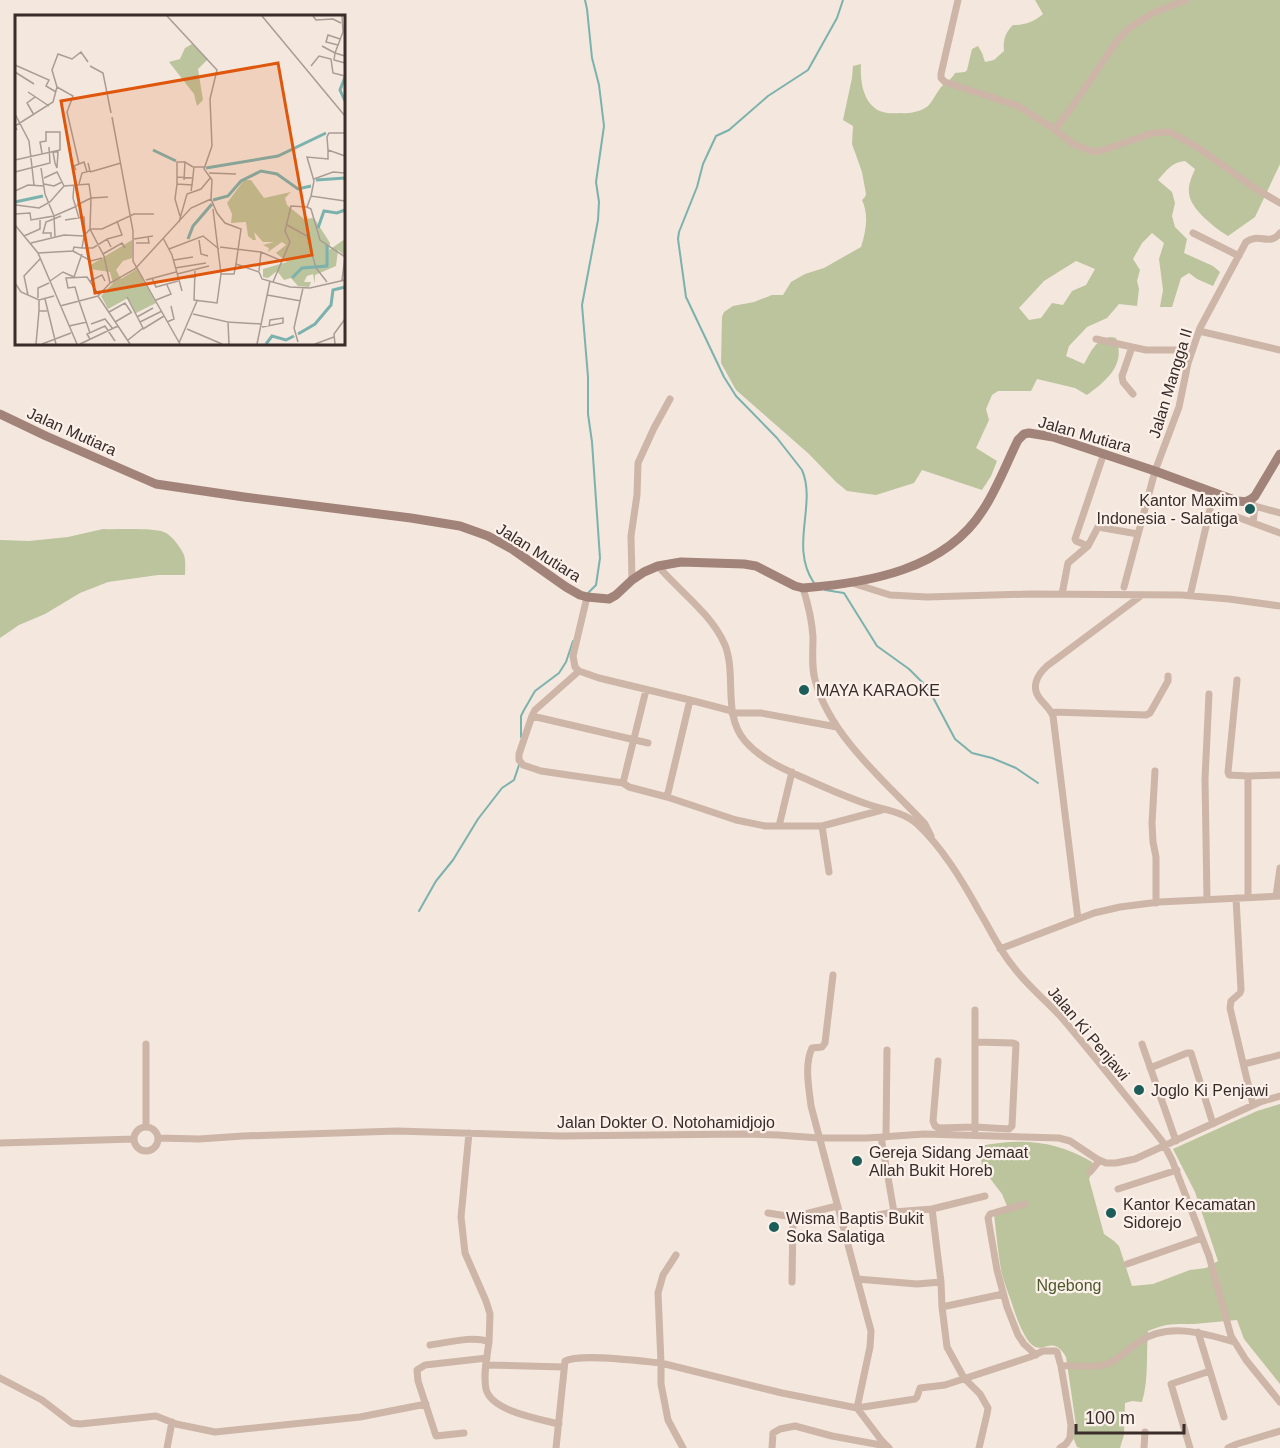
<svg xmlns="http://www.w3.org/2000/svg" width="1280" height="1448" viewBox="0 0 1280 1448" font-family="Arial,sans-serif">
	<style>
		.green { fill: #bbc49c; fill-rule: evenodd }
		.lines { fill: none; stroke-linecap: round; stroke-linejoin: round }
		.stream { stroke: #7bb2ae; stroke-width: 2 }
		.street { stroke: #cdb5a8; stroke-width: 7 }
		.secondary { stroke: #a18379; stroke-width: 9 }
		.poi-dot { fill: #1c5d5a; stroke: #fbf1ea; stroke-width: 2 }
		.labels { text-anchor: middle; stroke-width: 4.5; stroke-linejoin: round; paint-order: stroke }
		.street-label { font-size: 16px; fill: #392c29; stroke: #fbf1ea }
		.poi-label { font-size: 16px; fill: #392c29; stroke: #fbf1ea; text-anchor: start }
		.park-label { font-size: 16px; fill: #4d592b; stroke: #fbf1ea }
		.inset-river { fill: none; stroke: #7bb2ae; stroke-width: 3 }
		.inset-road { fill: none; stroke: #a99c95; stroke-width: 1.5 }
		.view { fill: #df570d; fill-opacity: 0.15; stroke: #df570d; stroke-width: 3 }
		.inset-edge { fill: none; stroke: #392c29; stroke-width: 3 }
	</style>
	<rect width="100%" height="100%" fill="#f4e7dd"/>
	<!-- green -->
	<path class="green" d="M1035 0H1280V164L1255 217 1228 236C1215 228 1190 209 1189 193 1188 185 1192 176 1195 169L1185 161C1172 162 1167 170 1158 180L1172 192 1175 203 1172 216 1175 227 1187 239 1184 253 1213 266 1220 272 1213 286 1197 279 1189 273 1181 278 1172 307H1160L1163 290 1159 259 1164 243 1152 233 1142 243 1133 259 1140 270 1137 281 1139 289 1137 306 1119 304 1107 318 1087 327 1069 346 1066 356 1084 364C1089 355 1095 341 1106 338 1107 337 1114 337 1116 338 1126 365 1107 380 1087 395L1075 388 1037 379 1031 391H998L992 395 986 409 989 420 976 448 997 461 991 476 982 490 922 470 914 483 876 495 847 491 836 482 809 454 736 390 721 363 722 317 724 312 733 306 754 302 772 295H783L791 282 805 274 824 268 861 247C866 231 869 215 862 200L865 197 866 194 862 172 852 144 853 126 843 120 852 78 853 66 861 64C860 81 863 106 883 112 888 114 896 113 902 113 910 114 922 111 928 106 933 101 935 95 939 90 943 83 951 81 955 73L965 72 967 70 972 49 978 46 982 53 985 62 994 60 1004 51C1003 40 1005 33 1013 25 1025 25 1034 22 1043 14ZM1076 261 1095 269 1086 285 1072 291 1063 305 1052 303 1041 318 1029 320 1019 308 1044 281Z
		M103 529C118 530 154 527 166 533 173 537 181 548 184 555 186 562 185 568 185 575H158L108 582 80 593 45 614 19 625 0 638V540L29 541 68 537Z
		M1280 1104V1384L1244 1339 1237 1320C1223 1321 1208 1323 1194 1324 1174 1324 1167 1323 1148 1331 1146 1354 1149 1379 1142 1402L1132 1401 1125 1403 1124 1435 1120 1448H1080L1077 1447 1073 1437 1076 1425 1066 1357C1052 1333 1044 1356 1031 1344 1024 1337 1017 1319 1014 1310 1010 1297 1004 1283 1001 1270 998 1252 996 1232 994 1214L1007 1206 1002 1194 982 1168 980 1146C1021 1138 1055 1140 1092 1162L1094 1168 1089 1179 1104 1234 1114 1241 1119 1246 1132 1286 1153 1284 1190 1270 1206 1268 1218 1261 1195 1192 1173 1149 1257 1111Z"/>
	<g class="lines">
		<!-- stream -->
		<path class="stream" d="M585 0 587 9 592 58 599 85 604 126 596 182 599 202 598 220 582 305 588 377V414L592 442 600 558 596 585 588 593
			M814 583C789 546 817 505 802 470L777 438 736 396 724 377 686 297 678 239 679 232 697 187 703 164 716 136 729 130 768 96 808 70 837 18 843 0
			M825 590 844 593 877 646 909 669 928 688 955 739 972 753 992 758 1016 768 1038 783
			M521 737V716L524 710 535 691 559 673 566 662 573 641
			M419 911 436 881 453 860 478 819 502 788 514 780 519 765"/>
		<!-- street -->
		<path class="street" d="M958 0 941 74V78L945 82 1018 106 1054 129 1073 144 1091 151H1100L1153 133 1170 132 1197 147 1256 189 1280 203
			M1055 129 1072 107 1117 41 1129 28 1153 13 1186 0
			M1193 233 1239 256
			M1199 331 1280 350
			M1096 339 1132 347 1122 376 1123 382 1133 394
			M1132 347 1146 350H1182L1191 354
			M1247 502 1255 506 1280 513
			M1237 517 1280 533
			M1253 523 1255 506
			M1088 546 1076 541 1075 539 1104 453
			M658 566C680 592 711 613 725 645 737 676 722 714 745 741 763 762 791 772 815 783 833 791 851 799 870 805 885 810 903 812 916 823 942 847 962 880 979 911 990 929 999 949 1012 965 1026 985 1046 1000 1062 1018 1096 1058 1129 1100 1162 1141L1172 1160 1209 1256 1231 1336 1246 1360 1280 1402
			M632 580 631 536 637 495 638 463 654 428 670 399
			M852 583 890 595 927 597 1030 594 1181 595 1229 599 1280 606
			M1124 587 1155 471 1179 407 1188 363 1200 328 1246 242C1258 232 1270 247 1280 233
			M803 588C808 604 812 620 813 637 813 652 811 669 816 683 831 737 888 784 925 824L931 836
			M1062 594 1068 563 1088 546 1098 527 1138 534
			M1190 596 1214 492
			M587 597 573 656 575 667 579 671 599 678 690 700
			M579 671 535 710 532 716 648 743
			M1237 680 1228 772 1229 775 1248 776V897
			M646 690 623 783 629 787 667 797
			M732 711 690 700 667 797 736 820 765 826H822L882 810
			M1052 712 1146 715 1150 713 1168 681V676
			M732 713H761L837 727
			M532 716 519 754V760L523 765 541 771 623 783
			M1155 771 1152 823 1153 842 1156 857V903
			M1248 776 1280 775
			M779 826 792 772
			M822 826 829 872
			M1276 896 1280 868
			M1236 898 1241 990 1240 993 1231 1001 1230 1008 1253 1105
			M1207 899 1205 779 1209 694
			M1078 919 1053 716C1050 709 1045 705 1041 700 1030 688 1037 675 1047 666L1142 595
			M1000 949 1094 913 1120 907 1159 902 1280 896
			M833 975 825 1043 822 1047 812 1048C804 1065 809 1088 811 1106L871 1331 870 1347 857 1408 882 1441 889 1448
			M146 1044V1127
			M1142 1044 1176 1141
			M938 1061 933 1121 935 1126 939 1128 975 1127 1009 1129 1012 1126 1016 1044 1013 1043 976 1042
			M1244 1064 1280 1055
			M1150 1068 1187 1053H1191L1213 1124
			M134 1139a12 12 0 1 1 24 0a12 12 0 1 1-24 0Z
			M975 1130V1010
			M469 1133 461 1217 465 1253 486 1301 490 1314 489 1342
			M881 1137 894 1212
			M886 1137 887 1050
			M158 1138 199 1139 243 1136 397 1131 561 1136 742 1134 778 1135 819 1138H867L924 1134 1059 1138 1070 1141 1097 1159 1106 1163H1116L1135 1159 1260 1102 1280 1096
			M0 1143 134 1139
			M1090 1172 1099 1161
			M1118 1189 1177 1170
			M1025 1204 990 1214 988 1218 997 1270 1007 1307 1018 1335 1024 1344 1036 1355
			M932 1209 985 1196
			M768 1213 793 1217
			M841 1222 894 1212 932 1209 941 1282 942 1307
			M676 1255 663 1275 658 1293 661 1363 782 1393 857 1408 915 1399 917 1397 920 1388 945 1385 1030 1357 1043 1351H1055L1057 1352 1061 1366 1071 1425 1070 1438 1066 1444 1060 1448
			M1127 1264 1202 1238
			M857 1279 917 1284 941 1282
			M792 1282 793 1217 837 1206
			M1198 1332 1224 1417
			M430 1345C446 1343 474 1335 489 1342 487 1357 483 1374 486 1389 491 1411 539 1419 559 1424
			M486 1365 564 1367
			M1061 1366C1075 1365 1091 1368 1104 1365 1116 1362 1128 1349 1139 1342 1166 1322 1204 1333 1234 1342
			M0 1378 42 1400 72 1423 80 1424 156 1416 176 1424 215 1432 360 1417 426 1404
			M464 1433 436 1436 418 1381 417 1370 425 1365 487 1358
			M167 1448 172 1422
			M556 1448 565 1361C580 1353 640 1361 661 1363V1384L668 1420 683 1448
			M772 1448 773 1433 780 1429 795 1426 832 1436 886 1446
			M979 1448 987 1414 988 1408 980 1394 964 1378 947 1347 942 1307 1003 1294
			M1144 1448 1145 1432
			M1190 1448 1171 1384 1210 1371
			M1228 1448 1237 1444 1280 1431"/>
		<!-- secondary -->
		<path class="secondary" d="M0 414 46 436 156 484 244 497 411 518 460 526 488 536 512 549 566 587 580 595 587 597 609 599 616 595 632 580 644 572 658 566 681 562 744 564 756 566 795 586 803 588C868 583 945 570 983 510 997 489 1007 462 1018 440L1024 434 1029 433 1053 437 1155 471 1237 501C1245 502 1249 502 1255 496L1280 454"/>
	</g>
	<!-- markers -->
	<g class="poi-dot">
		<circle cx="1250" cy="509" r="6"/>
		<circle cx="804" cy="690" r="6"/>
		<circle cx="1139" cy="1090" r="6"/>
		<circle cx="857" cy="1161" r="6"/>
		<circle cx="1111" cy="1213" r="6"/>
		<circle cx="774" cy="1227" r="6"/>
	</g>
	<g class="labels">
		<!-- street labels -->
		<g class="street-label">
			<text transform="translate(1170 383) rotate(-73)" y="6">Jalan Mangga II</text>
			<text transform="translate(72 431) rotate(24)" y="6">Jalan Mutiara</text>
			<text transform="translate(1085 434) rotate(16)" y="6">Jalan Mutiara</text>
			<text transform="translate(539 552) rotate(32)" y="6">Jalan Mutiara</text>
			<text transform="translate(1089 1033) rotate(50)" y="6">Jalan Ki Penjawi</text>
			<text x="666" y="1128">Jalan Dokter O. Notohamidjojo</text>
		</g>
		<!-- poi labels -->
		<g class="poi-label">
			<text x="1238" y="506" text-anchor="end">Kantor Maxim<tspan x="1238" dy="18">Indonesia - Salatiga</tspan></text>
			<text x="816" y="696">MAYA KARAOKE</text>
			<text x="1151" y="1096">Joglo Ki Penjawi</text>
			<text x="869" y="1158">Gereja Sidang Jemaat<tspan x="869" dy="18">Allah Bukit Horeb</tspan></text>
			<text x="1123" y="1210">Kantor Kecamatan<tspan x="1123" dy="18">Sidorejo</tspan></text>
			<text x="786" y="1224">Wisma Baptis Bukit<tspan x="786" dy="18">Soka Salatiga</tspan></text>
		</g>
		<!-- park labels -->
		<g class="park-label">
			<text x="1069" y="1291">Ngebong</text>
		</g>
	</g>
	<!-- overview -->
	<g transform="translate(15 15)">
		<rect width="330" height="330" fill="#f4e7dd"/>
		<path d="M177 29 193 44 183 54 188 85 182 91 179 79 154 47 165 44 170 33ZM229 165H236L249 183 276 177 270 183 272 190 289 204 299 203 315 228 314 235 330 224V241L323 235 321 251 300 260V269L298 259 292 261 289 267H296L294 272 283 271 276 263 269 265 262 256 253 263 248 262V254L272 247 261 238 271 230 267 227 253 237 254 233 248 230 259 227H248L239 217 241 225H238L233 221 231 207 216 208 217 199 212 188ZM117 225V243L108 246 101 255 106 264 122 254 141 288 121 298 113 283 93 294 86 281 98 268 95 257 75 254 74 251Z" fill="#bbc49c"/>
		<path class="inset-river" d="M330 62 325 75 330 86M138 135 161 146M191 153 263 141 311 118M301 165 330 163M198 185 213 181 226 166 246 156 262 159 283 174 296 171M0 187 28 181M303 213 309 196 322 198 330 195M173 224 178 211 197 189M277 263 287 253 312 251V230M283 319 300 309 316 290 318 275 330 272M251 329 257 321 271 325 279 321"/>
		<path class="inset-road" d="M152 1 202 55 195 84 197 131 189 154 197 165 196 184 202 198 210 208 226 214 221 249 244 257 247 264 275 272 295 273 330 265M247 1 330 101M298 1 301 5 318 4 326 8M327 1 328 17 320 38 330 41M323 30 311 27 313 20 325 24M307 31 320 38 319 45 330 48M0 50 34 65 31 71 41 77M75 51 88 58 96 98M296 51 304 41 316 44 318 58 330 61M0 57 19 69M42 72 58 81 52 97 64 149M13 77 34 91M0 99 14 126 19 170M19 100 12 88 20 82M97 102 118 216V246L165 329M2 115 0 111 38 87 42 72 37 55 43 39 57 44 66 37 73 47M330 118H314L312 122 313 135 330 141M38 137H43L42 153 40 148ZM27 138 25 127 31 126V116M0 145 45 135V117H31M26 153 30 179 39 201 62 191M61 155 59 151 69 147 72 157M0 157 35 148 34 132M75 157 106 148M194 158 221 159M162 162V147H170M29 163 42 157 49 171M299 164 318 157 330 158M169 165 170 147 178 152M29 169 39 171 47 167M64 169 67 158 75 156 73 148M162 169V162L177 163M59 170 58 183 64 203M177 170 179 152H189M0 176 13 170 29 171M296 181 299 166 292 142 313 144V135M93 182 76 183 75 214 89 241 95 268M1 190 24 193 35 187 49 171 74 169 76 183 62 190M292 192 296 194 305 225 330 242 327 265M0 199 15 198 16 205 39 201 40 222M165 201 160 184 162 169 177 170 176 176M50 205 69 202 70 218M164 207 172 179 186 174 196 162M0 210 23 238 62 329M272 210 292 221 301 253 312 267M9 221 25 214V205M69 221 67 233H78L92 224 96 232M36 222V218H28L31 207 46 201M148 223 157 240 167 276M92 224 107 220 102 206M119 224 138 221M184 225 186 239 193 241M16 228 49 220 69 221 75 214H87L119 199H139M121 228H134L133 222M205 232 246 237 267 246M67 233 59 232 58 236 76 246 87 243M154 234 188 221 204 234M23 238 58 236M88 239 107 228 110 233M159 245 178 242M160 253 191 248M180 256 179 285 202 288 206 259 198 194M244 256 246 237M162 259 194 251M206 259H219L221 249M59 262 67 239M137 263 141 272 163 266M163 263 181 262M131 265 161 257M35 266 48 257 59 262M75 266 87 260 90 266M258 267 275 227 270 216 276 191 292 192 296 181 330 186M0 268 6 277 24 285 39 281M13 280 9 261 25 244M252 280 286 286M83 281 115 329M112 282 128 313 113 325M23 283V273L34 268M30 284 41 329M24 285V296H32M141 285 156 279 152 270M64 286 60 272 53 273 51 263 72 262 84 280M64 286 75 318M45 291 83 281 95 268 120 254 176 193 196 184M94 297 110 288 116 297M178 299 213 307 214 329M122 302 138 293M100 307 117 297M125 307 147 296M152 307 159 304 156 291M212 307 247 309M76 309 90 304 98 314M54 311 72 307M247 312 268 308V303L255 305 254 311M128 314 149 301M172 314 207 329M75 324 72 319 90 311 100 326M283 327 279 313 288 273M164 328 182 286M21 329 24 296M27 329 56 318M65 329 103 311M242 329 255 266M300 329 319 322M320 329 319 319 330 304"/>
		<path class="view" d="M263 48 297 240 80 278 46 86Z"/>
		<rect width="330" height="330" class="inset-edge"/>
	</g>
	<!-- scale -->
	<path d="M1076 1424v9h108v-9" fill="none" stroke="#392c29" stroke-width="3"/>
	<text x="1085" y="1424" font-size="18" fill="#392c29" stroke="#fbf1ea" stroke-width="4.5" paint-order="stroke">100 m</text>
</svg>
